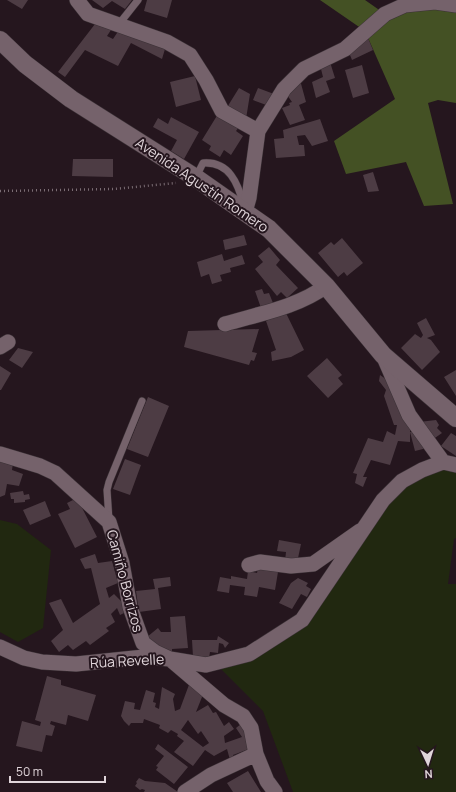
<svg xmlns="http://www.w3.org/2000/svg" width="456" height="792" viewBox="0 0 456 792" font-family="Manrope,sans-serif">
	<style>
		.green { fill: #212810 }
		.forest { fill: #445124 }
		.building { fill: #4d3c44; fill-rule: evenodd }
		.lines { fill: none; stroke-linecap: round; stroke-linejoin: round }
		.service-casing { stroke: #3b3136; stroke-width: 8 }
		.minor-casing { stroke: #3b3136; stroke-width: 16 }
		.tertiary-casing { stroke: #3b3136; stroke-width: 19 }
		.path { stroke: #7b6d74; stroke-width: 2.5; stroke-dasharray: 1 3; stroke-linecap: butt }
		.service { stroke: #75626b; stroke-width: 7 }
		.minor { stroke: #75626b; stroke-width: 15 }
		.tertiary { stroke: #75626b; stroke-width: 18 }
		.labels { text-anchor: middle; stroke-width: 4; stroke-linejoin: round; paint-order: stroke }
		.street-label { font-size: 14px; fill: #e0d5da; stroke: #25161e }
	</style>
	<rect width="100%" height="100%" fill="#25161e"/>
	<!-- green -->
	<path class="green" d="M439 469 456 472V538L454 539 448 584H456V792H293L263 711 215 663 249 654 311 609 320 607 383 500Z
		M0 520 17 524 51 550 43 628 18 642 0 632Z"/>
	<!-- forest -->
	<path class="forest" d="M320 0H365L385 14 429 8 456 10V103L438 100 428 103 453 204 424 206 406 162 346 174 334 141 395 99 365 31Z"/>
	<!-- building -->
	<path class="building" d="M7 0H28L22 9Z
		M92 0H132L125 9 112 1 103 8Z
		M147 0H172L167 18 144 11Z
		M95 24 111 30 107 36 113 39 119 30 165 49 162 59 131 43 118 66 85 50 65 77 58 72Z
		M368 38 373 50 352 60 348 50Z
		M330 62 335 78 326 81 330 92 316 98 312 82 323 77 320 65Z
		M362 65 369 93 353 98 345 70Z
		M195 76 201 100 176 107 170 82Z
		M300 80 306 102 299 105 305 120 290 125 282 108 290 105 289 103 292 102 285 92Z
		M239 88 250 94 246 119 226 109Z
		M258 88 274 94 269 106 253 100Z
		M218 114 239 127 236 131 243 136 231 155 224 150 220 157 209 150 211 146 202 140Z
		M171 117 199 132 184 159 171 151 177 140 153 127 158 118 168 124Z
		M320 119 328 141 312 146 305 135 297 136 299 145H304L305 156 276 158 274 139 284 138 283 130Z
		M73 159H113V177L72 176Z
		M373 172 379 191 368 192 363 175Z
		M244 235 247 245 225 250 223 240Z
		M342 238 363 263 347 276 344 272 338 277 318 253 331 242 334 245Z
		M269 247 280 260 276 265 298 288 287 298 281 292 277 296 255 269 263 262 258 256Z
		M222 254 224 261 242 255 245 264 230 268 231 272 220 275 222 281 212 284 209 274 201 277 197 262Z
		M262 289 264 294 269 293 273 303 261 308 255 291Z
		M285 311 304 350 291 357 272 361 271 352 276 350 266 321Z
		M426 318 435 335 427 338 431 340 440 352 422 370 401 348 415 334 421 338 423 335 417 323Z
		M259 329 252 352 257 353 254 361 251 360 249 365 184 347 188 331Z
		M18 348 33 352 22 368 9 360Z
		M327 358 342 375 338 378 343 384 328 398 307 376Z
		M0 366 11 373 1 390H0Z
		M456 370V396L444 377Z
		M380 375 390 382 410 424V432H416L427 448 415 451 410 432V442L398 441 390 465 371 460 363 477H367L363 487 355 483 357 474 353 473 368 438 383 442 387 431 395 435 397 425H394L384 396 386 390 379 381Z
		M148 397 169 406 148 457 127 449Z
		M436 420 439 425 437 428 442 433 432 440 419 422Z
		M451 433 456 436V456L441 446Z
		M125 459 141 465 130 495 113 489Z
		M0 460 13 463 12 470 23 474 19 486 7 484 5 495 0 497Z
		M23 491 24 495 29 494 30 499 25 500V502L14 503V499H11L10 493Z
		M77 498 97 537 75 548 58 514 70 509 67 503Z
		M45 501 51 516 30 525 23 510Z
		M279 540 301 544 297 563 285 561 286 552 277 551Z
		M95 554 98 563 112 561 118 583 106 588 109 598 114 594 123 603 128 611 120 615 117 608 111 614 115 622 106 628 109 631 90 645 86 641 73 650 68 645 59 652 51 641 63 630 49 603 61 599 73 623 100 604 91 568 85 569 80 559Z
		M258 568 278 572 275 590 259 587 257 597 244 595 245 587 230 585 229 593 217 591 220 577 231 579V576L247 579 248 571 257 573Z
		M170 577 171 586 158 588 161 609 139 612 136 591 155 589 153 579Z
		M298 578 308 583 306 586 311 589 307 597 301 594 292 609 279 603 291 583Z
		M185 616 188 648 172 649V653L161 650 147 637 158 628 161 632H171L170 617Z
		M218 636 229 643 225 648 223 644 219 643 218 653 210 652 209 658 193 657 192 640H217Z
		M47 676 61 680V685L96 695 88 721 68 715 66 725 51 721 50 724 55 726 52 736 46 735 42 752 16 746 22 721 40 726 41 722 35 720Z
		M190 682 204 692 196 712 208 705 213 713 216 712 224 726 229 722 234 729 224 736 225 743 242 737 236 728 241 724 247 735 249 749 233 755 235 761 230 760 227 749 214 756 205 750 193 766 174 752 184 741 177 736 178 734 171 730 168 733 159 728 160 725 144 719 143 723H131L129 726 124 721 121 716 125 701 135 703 134 709 140 710 146 690 155 693 153 702 156 703 155 707 159 709 162 687 175 694 173 699 175 711 180 709ZM188 720 198 734 201 731 209 743 203 747 181 730Z
		M158 744 188 767 174 784 156 770 158 767 156 766 164 756 155 749Z
		M248 771 261 792H233L227 783Z
		M139 778 145 781 165 783 178 792H144L145 790 142 789 140 790 135 786 137 783 136 782Z"/>
	<g class="lines">
		<defs>
			<path id="service" d="M119 24 138 0
				M196 177 203 163C229 161 238 183 244 206
				M109 520 107 490 109 482 142 401"/>
			<path id="minor" d="M77 0 88 14 167 42 190 55 206 80 222 111 258 131
				M245 212 249 198 258 131 284 89 304 69 345 49 385 14 405 5 435 2 456 5
				M225 324C258 314 298 307 326 286
				M0 347 8 342
				M383 355 409 415 443 462 456 465
				M0 454 40 466 55 473 109 522 122 563 130 607 143 643 155 652 170 659 224 705 243 716 251 728 256 754 267 781 275 792
				M249 565 260 562 291 566 313 564 360 531
				M0 647 24 658 42 662 76 664 144 657 170 659 206 665 249 654 302 620 383 500 402 481 422 470 443 462
				M185 792 211 775 256 754"/>
			<path id="tertiary" d="M0 40 25 64 71 99 196 178 269 229 326 286 383 355 456 418"/>
		</defs>
		<!-- service casing -->
		<use href="#service" class="service-casing"/>
		<!-- minor casing -->
		<use href="#minor" class="minor-casing"/>
		<!-- tertiary casing -->
		<use href="#tertiary" class="tertiary-casing"/>
		<!-- path -->
		<path class="path" d="M0 191 114 189 176 183"/>
		<!-- service -->
		<use href="#service" class="service"/>
		<!-- minor -->
		<use href="#minor" class="minor"/>
		<!-- tertiary -->
		<use href="#tertiary" class="tertiary"/>
	</g>
	<g class="labels">
		<!-- street labels -->
		<g class="street-label">
			<text transform="translate(202 185) rotate(34)" y="5">Avenida Agustín Romero</text>
			<text transform="translate(125 581) rotate(75)" y="5">Camiño Borrizos</text>
			<text transform="translate(127 661) rotate(-3)" y="5">Rúa Revelle</text>
		</g>
	</g>
	<!-- north arrow -->
	<g transform="translate(428 764) rotate(176)" stroke="#25161e" stroke-width="3" paint-order="stroke">
	<path d="M0-3L7 15L0 10L-7 15Z" fill="#e0d5da"/>
	<text y="-6" font-size="11" font-weight="bold" text-anchor="middle" fill="#e0d5da">N</text>
	</g>
	<!-- scale -->
	<path d="M10 776v6h95v-6" fill="none" stroke="#e0d5da" stroke-width="2"/>
	<text x="16" y="776" font-size="12" fill="#e0d5da" stroke="#25161e" stroke-width="3" paint-order="stroke">50 m</text>
</svg>
